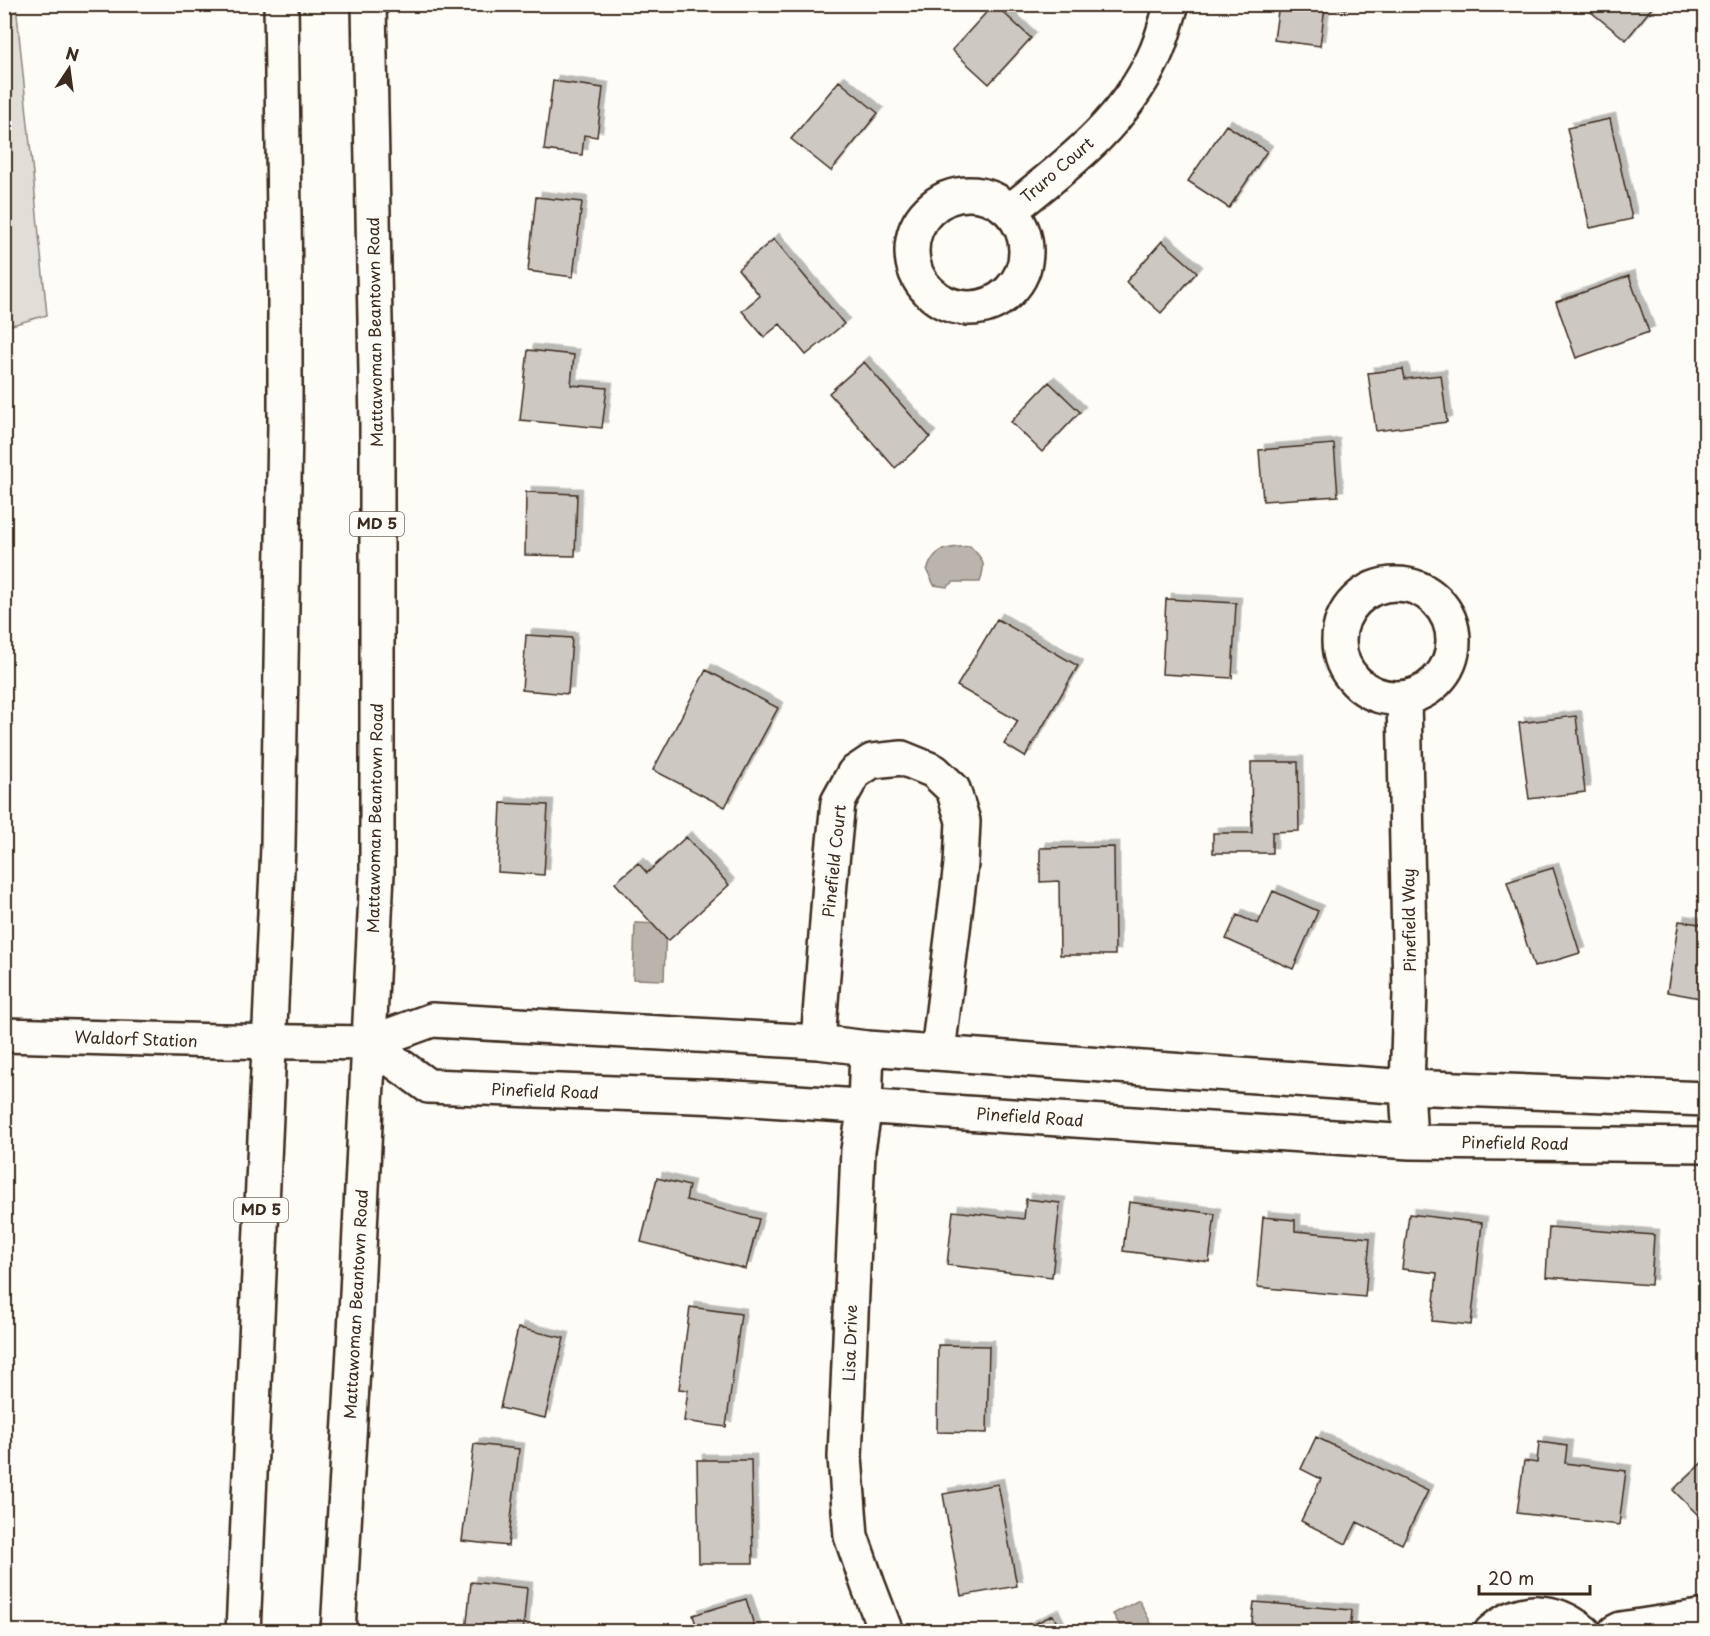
<svg xmlns="http://www.w3.org/2000/svg" width="1710" height="1636" viewBox="0 0 1710 1636" font-family="'Playpen Sans',sans-serif">
	<style>
		.green { fill: #e1ded7; stroke: #8e847a; stroke-width: 1.5 }
		.water { fill: #bbb4ad; stroke: #887d74; stroke-width: 1.5 }
		.building { fill: #cdc8c2; stroke: #3b2a1e; stroke-width: 1.5; filter: url(#shadow) }
		.lines { fill: none; stroke-linecap: round; stroke-linejoin: round }
		.minor-casing { stroke: #3b2a1e; stroke-width: 38 }
		.trunk-casing { stroke: #3b2a1e; stroke-width: 38 }
		.minor { stroke: #fdfcf7; stroke-width: 33 }
		.trunk { stroke: #fdfcf7; stroke-width: 33 }
		.labels { text-anchor: middle; stroke-width: 4.5; stroke-linejoin: round; paint-order: stroke }
		.shield { fill: #fdfcf7; stroke: #75695f; stroke-width: 1.5 }
		.shield-label { font-size: 15px; font-weight: bold; fill: #3b2a1e }
		.street-label { font-size: 16px; fill: #3b2a1e; stroke: #fdfcf7 }
	</style>
	<defs>
		<filter id="shadow"><feDropShadow dx="5.5" dy="-5.5" stdDeviation="0" flood-color="#0004"/></filter>
	</defs>
	<rect width="100%" height="100%" fill="#fdfcf7"/>
	<filter id="ink" filterUnits="userSpaceOnUse"><feTurbulence type="fractalNoise" baseFrequency=".0167" numOctaves="2"/><feDisplacementMap in="SourceGraphic" scale="12" xChannelSelector="R" yChannelSelector="G"/><feConvolveMatrix kernelMatrix="1 2 1 2 8 2 1 2 1" color-interpolation-filters="sRGB"/></filter>
	<g filter="url(#ink)">
		<!-- green -->
		<path class="green" d="M16 4 47 315 5 327 4 5Z"/>
		<!-- water -->
		<path class="water" d="M970 546C984 560 986 563 980 582H954L947 587 934 585 927 570C936 545 947 549 970 546Z
			M635 923 666 924 664 980 633 979Z
			M1139 1600 1155 1631H1123L1113 1614Z"/>
		<!-- building -->
		<path class="building" d="M994 4 1031 38 989 84 952 50Z
			M1279 4H1346V9L1325 7 1320 46 1274 40Z
			M1581 4H1655L1626 40Z
			M553 81 603 88 597 137 584 135 582 155 544 150Z
			M839 81 878 113 831 171 791 139Z
			M1610 119 1632 219 1590 228 1567 128Z
			M1226 125 1267 151 1229 208 1188 181Z
			M536 197 582 202 573 277 528 271Z
			M774 239 844 324 806 355 780 324 764 337 742 311 760 296 738 269Z
			M1162 241 1197 272 1161 313 1126 282Z
			M1629 276 1649 332 1576 358 1556 302Z
			M528 350 574 355 571 385 607 388 602 428 520 420Z
			M864 362 930 437 895 468 829 393Z
			M1403 369 1405 379 1441 375 1447 422 1376 431 1368 373Z
			M1049 382 1080 412 1042 452 1011 422Z
			M1334 444 1338 496 1263 501 1259 450Z
			M526 492 577 494 575 556 525 555Z
			M1166 599 1236 603 1232 678 1162 674Z
			M997 619 1078 666 1025 757 1004 744 1018 721 957 686Z
			M526 635 572 638 568 694 522 690Z
			M706 670 778 708 725 807 653 770Z
			M1576 716 1585 792 1529 799 1519 723Z
			M1251 762H1298L1299 831 1272 832V853H1213V833H1252Z
			M501 803 548 805 544 875 498 872Z
			M686 837 729 885 668 941 615 883 638 863 647 873Z
			M1114 847 1115 955H1060L1059 881 1040 882V848Z
			M1553 868 1580 953 1534 967 1507 882Z
			M1273 891 1318 911 1293 969 1226 939 1237 915 1258 924Z
			M1679 921 1706 925V999L1667 992Z
			M657 1178 689 1186 686 1200 759 1219 746 1269 641 1242Z
			M1026 1199 1060 1203 1052 1277 947 1265 953 1211 1024 1219Z
			M1129 1202 1215 1214 1209 1262 1123 1251Z
			M1409 1214 1482 1223 1471 1325 1432 1321 1437 1273 1402 1269Z
			M1263 1217 1295 1220V1231L1370 1238 1365 1297 1257 1287Z
			M1549 1227 1654 1235 1651 1285 1546 1277Z
			M690 1307 741 1314 726 1427 684 1421 688 1390 679 1389Z
			M518 1328 564 1338 545 1418 500 1408Z
			M938 1345 989 1346 987 1433 937 1432Z
			M1316 1437 1428 1491 1402 1544 1357 1522 1346 1544 1301 1521 1321 1479 1301 1469Z
			M1539 1442 1567 1446 1565 1463 1626 1471 1619 1525 1517 1513 1524 1461 1537 1463Z
			M474 1444 519 1449 508 1546 462 1541Z
			M1706 1459V1523L1673 1490Z
			M697 1460H751L753 1563H699Z
			M998 1484 1017 1586 961 1596 943 1494Z
			M471 1582 527 1588 523 1632H466Z
			M746 1599 756 1632H698L693 1615Z
			M1254 1602 1352 1610 1350 1632 1251 1631Z
			M1053 1615 1061 1632H1017Z"/>
		<g class="lines">
			<defs>
				<path id="minor" d="M912 251a57 57 0 1 1 114 0a57 57 0 1 1-114 0Z
					M1010 211C1067 165 1122 125 1154 57 1162 41 1166 22 1172 4
					M1339 641a57 57 0 1 1 114 0a57 57 0 1 1-114 0Z
					M1404 698 1410 993 1407 1087 1410 1142
					M4 1035 220 1041 369 1043 432 1020 818 1042 867 1048 1407 1087 1706 1099
					M818 1042 830 882 838 802 854 773 872 761 902 758 934 771 953 789 963 821 961 864 938 1052
					M369 1043 428 1086 721 1097 1410 1142 1706 1145
					M867 1048 865 1106 858 1150 845 1457 851 1536 868 1585 886 1632
					M1491 1632C1521 1606 1554 1607 1584 1632
					M1615 1632 1621 1629 1706 1616"/>
				<path id="trunk" d="M243 1632 278 846 285 423V286L281 4
					M338 1632 356 1314 377 873V426L369 4"/>
			</defs>
			<!-- minor casing -->
			<use href="#minor" class="minor-casing"/>
			<!-- trunk casing -->
			<use href="#trunk" class="trunk-casing"/>
			<!-- minor -->
			<use href="#minor" class="minor"/>
			<!-- trunk -->
			<use href="#trunk" class="trunk"/>
		</g>
	</g>
	<g class="labels">
		<!-- shield labels -->
		<g class="shield">
			<rect x="350" y="512" width="54" height="24" rx="4.5"/>
			<rect x="234" y="1198" width="54" height="24" rx="4.5"/>
		</g>
		<g class="shield-label">
			<text x="377" y="529">MD 5</text>
			<text x="261" y="1215">MD 5</text>
		</g>
		<!-- street labels -->
		<g class="street-label">
			<text transform="translate(1057 170) rotate(-41)" y="6">Truro Court</text>
			<text transform="translate(375 332) rotate(-91)" y="6">Mattawoman Beantown Road</text>
			<text transform="translate(375 818) rotate(-89)" y="6">Mattawoman Beantown Road</text>
			<text transform="translate(834 861) rotate(-84)" y="6">Pinefield Court</text>
			<text transform="translate(1409 920) rotate(-91)" y="6">Pinefield Way</text>
			<text transform="translate(136 1039) rotate(2)" y="6">Waldorf Station</text>
			<text transform="translate(545 1091) rotate(2)" y="6">Pinefield Road</text>
			<text transform="translate(1030 1117) rotate(4)" y="6">Pinefield Road</text>
			<text transform="translate(1515 1143) rotate(1)" y="6">Pinefield Road</text>
			<text transform="translate(356 1304) rotate(-87)" y="6">Mattawoman Beantown Road</text>
			<text transform="translate(850 1343) rotate(-88)" y="6">Lisa Drive</text>
		</g>
	</g>
	<!-- margin -->
	<rect width="1710" height="1636" fill="none" stroke="#fdfcf7" stroke-width="24"/>
	<rect x="12" y="12" width="1686" height="1612" fill="none" stroke="#3b2a1e" stroke-width="2" filter="url(#ink)"/>
	<!-- north arrow -->
	<g transform="translate(69 69) rotate(13)" stroke="#fdfcf7" stroke-width="4.5" paint-order="stroke">
	<path d="M0-4.5L10 22L0 15L-10 22Z" fill="#3b2a1e"/>
	<text y="-9" font-size="16" font-weight="bold" text-anchor="middle" fill="#3b2a1e">N</text>
	</g>
	<!-- scale -->
	<path d="M1479 1585v9h111v-9" fill="none" stroke="#3b2a1e" stroke-width="3"/>
	<text x="1488" y="1585" font-size="18" fill="#3b2a1e" stroke="#fdfcf7" stroke-width="4.5" paint-order="stroke">20 m</text>
</svg>
